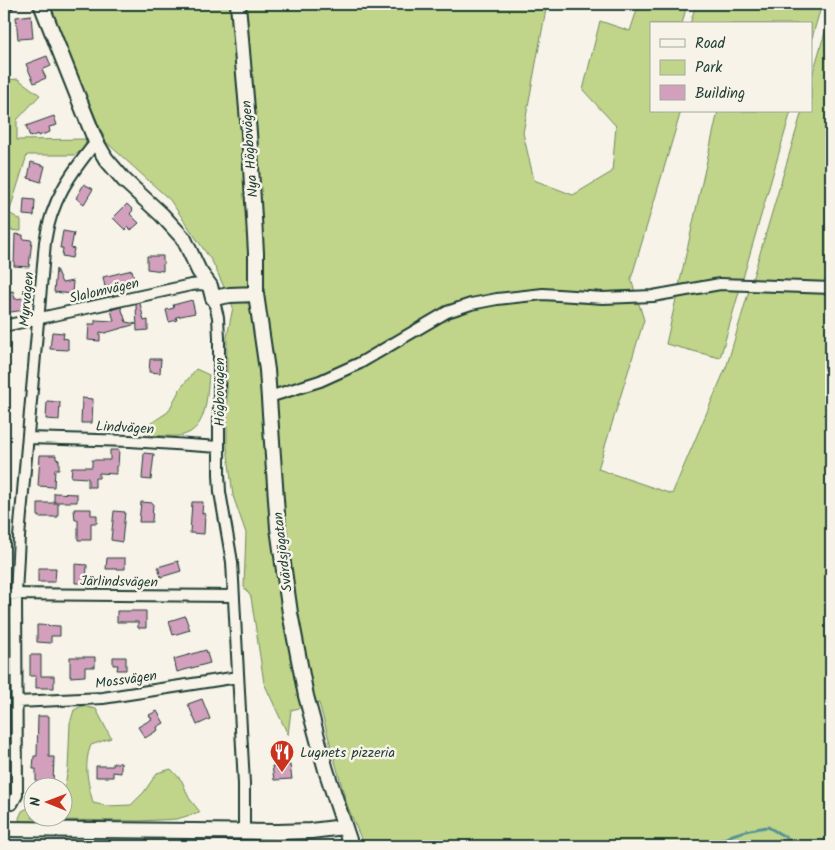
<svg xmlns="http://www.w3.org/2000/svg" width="835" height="850" viewBox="0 0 835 850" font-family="Kalam,sans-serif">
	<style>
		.green { fill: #c0d58a; stroke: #70895f }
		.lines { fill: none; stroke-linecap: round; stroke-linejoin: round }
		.stream { stroke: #579297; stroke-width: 3 }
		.building { fill: #d2a0bd; stroke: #1f3d34 }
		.street-casing { stroke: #1f3d34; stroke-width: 14 }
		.secondary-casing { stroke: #1f3d34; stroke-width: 18 }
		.street { stroke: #f7f3e8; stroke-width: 10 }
		.secondary { stroke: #f7f3e8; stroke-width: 14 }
		.labels { text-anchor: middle; stroke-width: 5; stroke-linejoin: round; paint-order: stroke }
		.street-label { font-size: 14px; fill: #1f3d34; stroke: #f7f3e8 }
		.poi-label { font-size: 14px; fill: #1f3d34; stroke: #f7f3e8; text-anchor: start }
	</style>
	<rect width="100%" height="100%" fill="#f7f3e8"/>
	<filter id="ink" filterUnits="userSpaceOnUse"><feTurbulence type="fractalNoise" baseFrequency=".02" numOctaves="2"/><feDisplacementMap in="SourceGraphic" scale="10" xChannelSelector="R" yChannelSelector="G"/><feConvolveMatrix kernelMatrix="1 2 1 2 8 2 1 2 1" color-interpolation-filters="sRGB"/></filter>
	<g filter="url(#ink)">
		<!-- green -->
		<path class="green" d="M44 4H547L523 133 534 180 573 195 612 172 616 126 583 90 600 21 630 31 639 4H687L682 24H651V111H681L631 279 644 320 598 469 672 494 727 365 802 111H811V79L831 12V846H364L347 805 319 703 291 710 288 735 264 683 251 597 244 587 246 533 233 496 227 447V337L233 307 213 263 170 200 106 142 50 11Z
			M696 4H822L811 41V24H690Z
			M18 79 40 95 17 120V140L86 139 85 148 75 155H27L9 213 21 220V231L8 230 4 235V80Z
			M718 111H791L720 358 666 344Z
			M196 369 209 375C206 404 207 440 167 436 160 435 151 437 145 432V427L168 412 180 389Z
			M82 706 96 709 111 738 91 745C83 765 88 782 93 803L107 806 131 805 144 792 157 773 171 769 182 781 189 798 200 812 177 819 139 821 49 820 20 823 19 818 22 811 32 806V818H62L63 794 68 770 70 723 74 710Z"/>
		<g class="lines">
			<!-- stream -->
			<path class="stream" d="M715 846C726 834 752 829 768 827L801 846
				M819 846C831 838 829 821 831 809"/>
		</g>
		<!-- building -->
		<path class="building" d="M31 15 33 38 18 39 16 17Z
			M47 56 51 66 42 70 46 78 34 83 26 64Z
			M54 116 57 125 49 127 50 132 38 136V134L30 137 26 126Z
			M31 162 45 166 41 182 28 178Z
			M84 184 93 189 84 204 76 198Z
			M24 199 35 200 34 216 23 215Z
			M127 204 133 210 130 214 139 223 131 230 128 227 125 230 113 218Z
			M63 231 74 233 71 248 74 249 72 258 62 256 63 248H60Z
			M15 234 23 235V239L32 240 29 267 14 266Z
			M147 256H163V271L147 269Z
			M56 269 62 283 73 281 72 294 54 292Z
			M132 270 135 283 112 288V285L105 287 103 277Z
			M13 291 15 299 23 298 25 310 4 313V293Z
			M192 300 195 313 176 317 177 320 169 322 166 310 174 308 173 305Z
			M140 303 144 321 148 320V330L137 331 136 304Z
			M121 307 126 322 136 324 105 333 100 332V341L88 340 89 324H95V320L114 321 111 310Z
			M52 332 64 333 63 338 68 339V350L50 349Z
			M150 359H161L160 373 149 372Z
			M82 398 93 399 92 423H81Z
			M47 401 60 402 59 420 46 419Z
			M110 450H119L118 466H116V474L99 473V478H95V487H88V478L71 477 72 467H92V460H110Z
			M144 453 154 454 151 480 142 479Z
			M40 455H56V459L59 460V469H55L54 487 38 486Z
			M54 493 77 494V502H54Z
			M141 502 153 503 152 522H139Z
			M192 502H203L202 513 205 514 204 534 190 533Z
			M38 503H58V517H38Z
			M74 509H91V515H97V523H91V540H78V520H75Z
			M114 511 125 512 122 542 111 540Z
			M107 558H125V569H106Z
			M178 561 181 571 161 577 158 567Z
			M75 564 87 565 86 583H75Z
			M38 568H56L55 582H38Z
			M117 611H146V628H138V622H117Z
			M185 616 190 630 173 635 169 621Z
			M37 625 60 626V636H51V643L37 642Z
			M206 650 210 663 177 672 174 659Z
			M30 655H41V676H54V688H36V676H30Z
			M70 657H95V667H85V676L70 677Z
			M113 657H126V670H117L118 665H113Z
			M202 699 210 719 197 725 188 704Z
			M157 711 164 723 157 727 158 730 145 738 138 727 152 719 149 715Z
			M38 716H49V757H54L53 784H36V769H33L34 756H37Z
			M113 763H121V773L113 772V777H96V766H113Z
			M290 765 292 779 274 780 272 766Z"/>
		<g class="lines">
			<defs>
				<path id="street" d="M4 8 8 4
					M213 298 218 317 219 338V474L220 492 232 562 244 784V832
					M4 326 191 285 201 284 210 286
					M269 397 320 381 360 363 447 312 471 304 497 299 543 294 603 298 653 296 720 284 831 288
					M28 438 130 441 219 447
					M4 594 234 596
					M17 702 103 698 238 677
					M4 805 12 804 17 795 16 594 19 537 45 242C51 201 70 174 96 142"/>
				<path id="secondary" d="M41 4 96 142 106 159 124 180 162 215 184 239 199 271 210 286 213 298 230 295 256 294
					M238 4 249 133 256 253V294L267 370 278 528 290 613 306 696 326 770 351 846
					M4 829 278 832 311 831 344 827"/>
			</defs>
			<!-- street casing -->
			<use href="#street" class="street-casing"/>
			<!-- secondary casing -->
			<use href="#secondary" class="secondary-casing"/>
			<!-- street -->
			<use href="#street" class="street"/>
			<!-- secondary -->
			<use href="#secondary" class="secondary"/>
		</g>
	</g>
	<!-- icons -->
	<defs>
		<symbol id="restaurant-pin" viewBox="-11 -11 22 30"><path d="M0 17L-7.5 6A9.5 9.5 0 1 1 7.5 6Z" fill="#c8321e" stroke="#f7f3e8"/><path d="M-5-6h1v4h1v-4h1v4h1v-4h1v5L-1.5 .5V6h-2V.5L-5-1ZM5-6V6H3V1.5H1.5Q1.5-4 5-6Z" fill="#fff"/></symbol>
	</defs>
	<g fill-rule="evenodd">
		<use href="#restaurant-pin" x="268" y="738" width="28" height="38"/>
	</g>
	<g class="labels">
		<!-- street labels -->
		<g class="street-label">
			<text transform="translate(249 149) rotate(-94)" y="5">Nya Högbovägen</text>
			<text transform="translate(104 290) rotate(-13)" y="5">Slalomvägen</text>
			<text transform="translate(26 299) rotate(-85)" y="5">Myrvägen</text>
			<text transform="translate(219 392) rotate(-90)" y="5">Högbovägen</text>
			<text transform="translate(125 427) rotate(3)" y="5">Lindvägen</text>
			<text transform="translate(282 552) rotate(-97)" y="5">Svärdsjögatan</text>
			<text transform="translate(119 581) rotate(1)" y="5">Järlindsvägen</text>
			<text transform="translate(126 679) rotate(-8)" y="5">Mossvägen</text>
		</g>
		<!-- poi labels -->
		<g class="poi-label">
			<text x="300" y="757">Lugnets pizzeria</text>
		</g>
	</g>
	<!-- margin -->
	<rect width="835" height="850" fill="none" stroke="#f7f3e8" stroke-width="20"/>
	<rect x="10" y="10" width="815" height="830" fill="none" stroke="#1f3d34" stroke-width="2" filter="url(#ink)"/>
	<!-- legend -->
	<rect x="650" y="22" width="162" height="90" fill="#f7f3e8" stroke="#a1aaa0"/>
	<rect x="660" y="39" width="25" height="8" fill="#f7f3e8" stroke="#a1aaa0"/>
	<text x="695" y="48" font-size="15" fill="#1f3d34">Road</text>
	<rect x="660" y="60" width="25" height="15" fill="#c0d58a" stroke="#a1aaa0"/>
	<text x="695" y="72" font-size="15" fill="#1f3d34">Park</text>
	<rect x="660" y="85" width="25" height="15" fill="#d2a0bd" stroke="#a1aaa0"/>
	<text x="695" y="98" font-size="15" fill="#1f3d34">Building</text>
	<!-- north arrow -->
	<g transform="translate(48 802) rotate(271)"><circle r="24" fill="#f7f3e8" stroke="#a1aaa0"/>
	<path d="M0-4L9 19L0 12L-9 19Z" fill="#c8321e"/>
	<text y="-8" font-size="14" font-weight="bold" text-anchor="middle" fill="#1f3d34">N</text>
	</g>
</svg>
